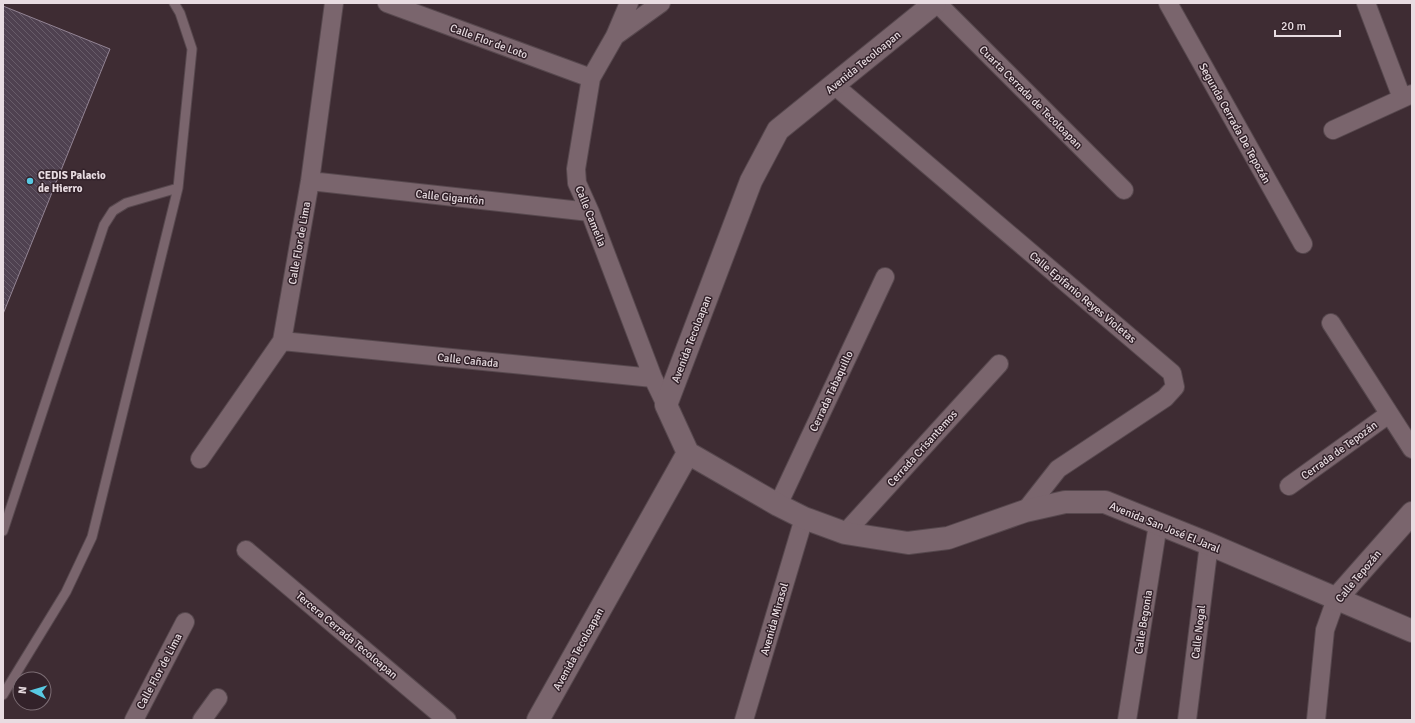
<svg xmlns="http://www.w3.org/2000/svg" width="1415" height="723" viewBox="0 0 1415 723" font-family="Signika,sans-serif">
	<style>
		.building { fill: url(#building-back-hatch); stroke: #938494 }
		.lines { fill: none; stroke-linecap: round; stroke-linejoin: round }
		.lane-casing { stroke: #57484e; stroke-width: 11 }
		.street-casing { stroke: #57484e; stroke-width: 20 }
		.secondary-casing { stroke: #57484e; stroke-width: 24 }
		.lane { stroke: #7a656d; stroke-width: 9 }
		.street { stroke: #7a656d; stroke-width: 18 }
		.secondary { stroke: #7a656d; stroke-width: 22 }
		.poi-dot { fill: #58c9e3; stroke: #33222a; stroke-width: 1.5 }
		.labels { text-anchor: middle; stroke-width: 3; stroke-linejoin: round; paint-order: stroke }
		.street-label { font-size: 11px; fill: #e8dce1; stroke: #33222a }
		.poi-label { font-size: 11px; font-weight: bold; fill: #e8dce1; stroke: #33222a; text-anchor: start }
	</style>
	<defs>
		<pattern id="building-back-hatch" width="6" height="6" patternUnits="userSpaceOnUse"><rect width="6" height="6" fill="#4f4150"/><path d="M-1 5l2 2M0 0l6 6M5-1l2 2" fill="none" stroke="#685c69"/></pattern>
	</defs>
	<rect width="100%" height="100%" fill="#3e2c33"/>
	<!-- building -->
	<path class="building" d="M3 6 110 49 3 314Z"/>
	<g class="lines">
		<defs>
			<path id="lane" d="M3 531 104 225 113 211 126 203 178 188
				M3 695 66 592 92 537 178 188 192 49 180 13 174 3"/>
			<path id="street" d="M387 3 591 78
				M629 3 615 36 591 78 576 169 577 183 590 212 653 378 666 405
				M937 3 1124 190
				M1168 3 1303 244
				M1366 3 1402 98
				M615 36 661 3
				M834 85 1172 373 1175 387 1165 398 1058 469 1025 511
				M1333 130 1412 94
				M310 181 590 212
				M1331 323 1412 449
				M282 341 653 378
				M200 459 282 341 310 181 334 3
				M1289 486 1389 414
				M778 505 885 277
				M845 533 999 364
				M246 550 447 720
				M134 720 185 622
				M202 720 218 698
				M744 720 804 518
				M1127 720 1158 524
				M1187 720 1209 544
				M1316 720 1325 630 1336 599"/>
			<path id="secondary" d="M688 453 778 505 804 518 845 533 908 543 948 538 1025 511 1065 502H1105L1209 544 1412 631
				M688 453 666 405 751 181 778 130 935 3
				M1336 599 1412 513
				M538 720 688 453"/>
		</defs>
		<!-- lane casing -->
		<use href="#lane" class="lane-casing"/>
		<!-- street casing -->
		<use href="#street" class="street-casing"/>
		<!-- secondary casing -->
		<use href="#secondary" class="secondary-casing"/>
		<!-- lane -->
		<use href="#lane" class="lane"/>
		<!-- street -->
		<use href="#street" class="street"/>
		<!-- secondary -->
		<use href="#secondary" class="secondary"/>
	</g>
	<!-- markers -->
	<circle class="poi-dot" cx="30" cy="181" r="4"/>
	<g class="labels">
		<!-- street labels -->
		<g class="street-label">
			<text transform="translate(489 41) rotate(20)" y="4">Calle Flor de Loto</text>
			<text transform="translate(863 62) rotate(-39)" y="4">Avenida Tecoloapan</text>
			<text transform="translate(1031 97) rotate(45)" y="4">Cuarta Cerrada de Tecoloapan</text>
			<text transform="translate(1235 123) rotate(61)" y="4">Segunda Cerrada De Tepozán</text>
			<text transform="translate(450 197) rotate(6)" y="4">Calle Gigantón</text>
			<text transform="translate(591 216) rotate(68)" y="4">Calle Camelia</text>
			<text transform="translate(299 243) rotate(-80)" y="4">Calle Flor de Lima</text>
			<text transform="translate(1083 297) rotate(40)" y="4">Calle Epifanio Reyes Violetas</text>
			<text transform="translate(691 339) rotate(-69)" y="4">Avenida Tecoloapan</text>
			<text transform="translate(468 360) rotate(6)" y="4">Calle Cañada</text>
			<text transform="translate(831 391) rotate(-65)" y="4">Cerrada Tabaquillo</text>
			<text transform="translate(922 448) rotate(-48)" y="4">Cerrada Crisantemos</text>
			<text transform="translate(1339 450) rotate(-36)" y="4">Cerrada de Tepozán</text>
			<text transform="translate(1165 527) rotate(22)" y="4">Avenida San José El Jaral</text>
			<text transform="translate(1358 576) rotate(-50)" y="4">Calle Tepozán</text>
			<text transform="translate(774 619) rotate(-74)" y="4">Avenida Mirasol</text>
			<text transform="translate(1143 622) rotate(-81)" y="4">Calle Begonia</text>
			<text transform="translate(1198 632) rotate(-83)" y="4">Calle Nogal</text>
			<text transform="translate(347 635) rotate(40)" y="4">Tercera Cerrada Tecoloapan</text>
			<text transform="translate(578 649) rotate(-61)" y="4">Avenida Tecoloapan</text>
			<text transform="translate(159 671) rotate(-62)" y="4">Calle Flor de Lima</text>
		</g>
		<!-- poi labels -->
		<g class="poi-label">
			<text x="38" y="179">CEDIS Palacio<tspan x="38" dy="13">de Hierro</tspan></text>
		</g>
	</g>
	<!-- border -->
	<rect width="1415" height="723" fill="none" stroke="#e8dce1" stroke-width="8"/>
	<!-- north arrow -->
	<g transform="translate(32 691) rotate(275)"><circle r="19" fill="#33222a" stroke="#7b6c73"/>
	<path d="M0-3L7 15L0 10L-7 15Z" fill="#58c9e3"/>
	<text y="-6" font-size="11" font-weight="bold" text-anchor="middle" fill="#e8dce1">N</text>
	</g>
	<!-- scale -->
	<path d="M1275 30v6h65v-6" fill="none" stroke="#e8dce1" stroke-width="2"/>
	<text x="1281" y="30" font-size="12" fill="#e8dce1" stroke="#33222a" stroke-width="3" paint-order="stroke">20 m</text>
</svg>
